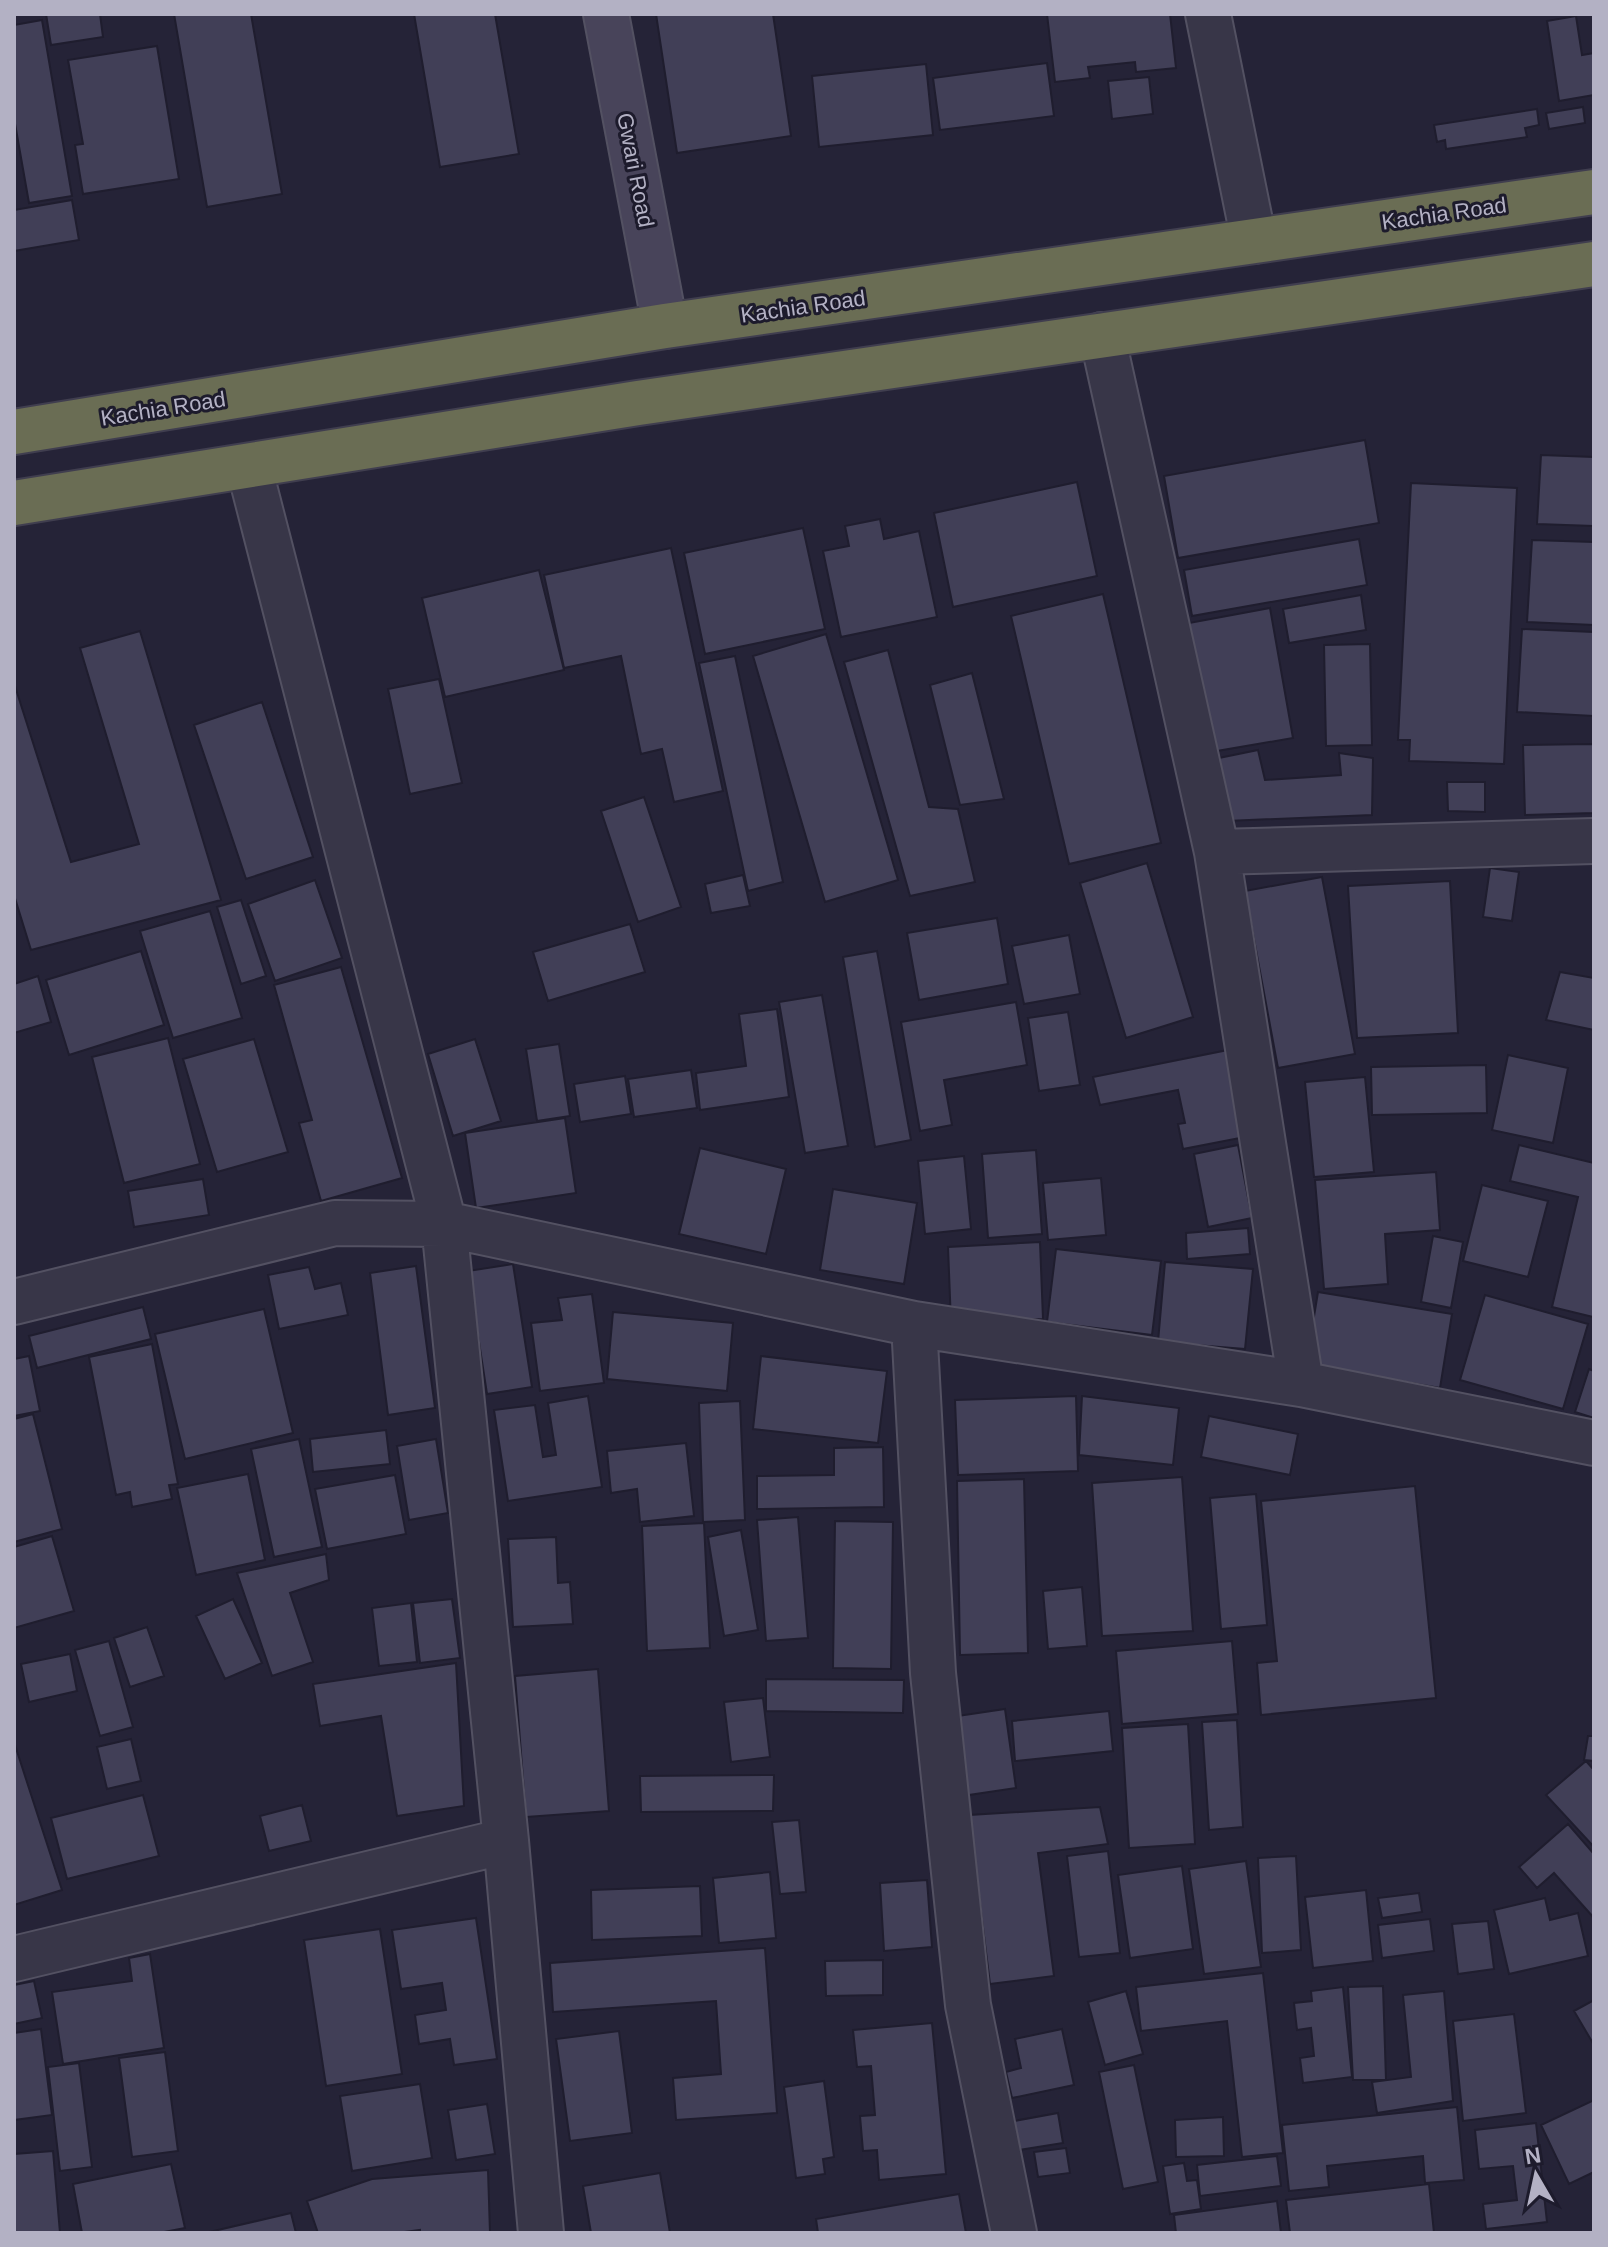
<svg xmlns="http://www.w3.org/2000/svg" width="1608" height="2247" viewBox="0 0 1608 2247" font-family="Helvetica,sans-serif">
	<style>
		.building { fill: #413f57; stroke: #1f1d2e; stroke-width: 2 }
		.lines { fill: none; stroke-linecap: round; stroke-linejoin: round }
		.street-casing { stroke: #535162; stroke-width: 48 }
		.secondary-casing { stroke: #535162; stroke-width: 48 }
		.highway-casing { stroke: #403e4f; stroke-width: 48 }
		.street { stroke: #383648; stroke-width: 44 }
		.secondary { stroke: #48445a; stroke-width: 44 }
		.highway { stroke: #6a6d54; stroke-width: 44 }
		.labels { text-anchor: middle; stroke-width: 6; stroke-linejoin: round; paint-order: stroke }
		.street-label { font-size: 22px; fill: #b3b1c4; stroke: #1d1b2c }
	</style>
	<rect width="100%" height="100%" fill="#252337"/>
	<!-- building -->
	<path class="building" d="M46 14H100L103 37 51 45Z
		M174 14H251L282 194 207 207Z
		M414 14H495L519 154 440 167Z
		M656 14H773L791 136 677 153Z
		M1047 14H1170L1176 68 1136 72 1135 62 1088 67 1090 78 1055 82Z
		M1576 16 1582 55 1594 53V95L1559 101 1547 21Z
		M42 20 72 196 29 203 14 118V25Z
		M157 46 179 179 83 194 75 145 83 144 68 60Z
		M1047 63 1054 116 940 130 933 78Z
		M926 64 933 135 819 147 812 76Z
		M1149 77 1153 114 1112 119 1108 81Z
		M1583 107 1585 123 1549 129 1546 113Z
		M1537 109 1539 125 1525 128 1527 137 1446 149 1445 140 1437 142 1434 125Z
		M72 200 79 240 14 251V210Z
		M1365 440 1379 523 1178 558 1164 476Z
		M1541 455 1594 457V526L1537 524Z
		M1077 482 1097 576 953 607 934 513Z
		M1411 483 1517 488 1504 764 1409 761 1410 740H1398Z
		M880 519 884 539 919 531 937 617 841 637 823 551 849 546 845 526Z
		M803 528 825 629 705 654 684 553Z
		M1359 539 1367 585 1192 616 1184 570Z
		M1532 540 1594 542V625L1527 622Z
		M671 548 723 791 674 802 662 749 641 754 621 656 564 668 544 575Z
		M539 570 564 670 445 697 422 598Z
		M1103 594 1161 843 1069 864 1011 616Z
		M1361 595 1366 630 1289 643 1283 609Z
		M1270 608 1293 738 1211 752 1189 623Z
		M1522 629 1594 632V716L1517 712Z
		M140 631 221 900 31 950 14 895V683L71 862 139 844 80 648Z
		M826 634 898 880 825 902 753 656Z
		M1370 644 1372 745 1326 746 1324 645Z
		M888 650 929 807 958 809 975 882 910 896 844 662Z
		M735 656 783 882 748 891 699 663Z
		M972 673 1004 799 960 805 930 685Z
		M439 679 462 783 410 794 388 689Z
		M262 702 313 857 246 879 194 725Z
		M1594 744V813L1525 815 1523 745Z
		M1258 750 1265 780 1341 775 1339 753 1373 758 1372 815 1226 821 1214 759Z
		M1447 782H1485V812L1448 811Z
		M644 797 681 907 638 922 601 811Z
		M1147 863 1193 1017 1126 1038 1080 883Z
		M1490 868 1519 872 1512 921 1483 917Z
		M743 875 750 906 711 913 705 884Z
		M1322 877 1355 1054 1278 1068 1245 891Z
		M315 880 342 958 275 981 248 904Z
		M1450 881 1458 1033 1357 1038 1348 886Z
		M241 900 266 976 241 984 217 907Z
		M210 911 242 1018 173 1038 140 931Z
		M997 918 1008 984 919 1000 907 933Z
		M630 924 645 972 548 1001 533 952Z
		M1069 935 1080 994 1024 1004 1012 946Z
		M141 951 164 1025 69 1055 46 980Z
		M877 951 911 1140 875 1147 843 957Z
		M341 967 402 1178 321 1201 299 1123 312 1120 274 985Z
		M1560 972 1594 978V1030L1546 1020Z
		M38 976 51 1022 14 1033V984Z
		M822 995 848 1146 805 1153 779 1002Z
		M1016 1002 1027 1065 944 1080 952 1125 920 1131 901 1022Z
		M777 1009 789 1097 700 1110 696 1073 746 1066 739 1014Z
		M1068 1012 1080 1085 1039 1091 1028 1018Z
		M168 1038 200 1164 124 1183 92 1057Z
		M254 1039 288 1152 217 1172 183 1059Z
		M475 1039 501 1121 453 1136 428 1054Z
		M559 1044 570 1116 537 1121 526 1049Z
		M1228 1050 1245 1137 1183 1149 1178 1124 1185 1123 1178 1090 1100 1105 1093 1077Z
		M1508 1055 1568 1068 1553 1143 1492 1130Z
		M1486 1065 1487 1113 1372 1115 1371 1067Z
		M691 1070 697 1108 634 1117 628 1079Z
		M625 1076 631 1114 580 1122 574 1084Z
		M1365 1077 1374 1172 1314 1177 1305 1082Z
		M565 1118 576 1193 476 1208 465 1133Z
		M1238 1145 1252 1218 1208 1227 1194 1154Z
		M1519 1145 1594 1163 1593 1317 1552 1307 1578 1197 1510 1181Z
		M700 1148 786 1169 766 1254 679 1234Z
		M1036 1150 1042 1234 988 1238 982 1154Z
		M964 1156 971 1229 925 1234 918 1161Z
		M1436 1172 1440 1230 1385 1234 1388 1284 1324 1289 1315 1180Z
		M1101 1178 1106 1235 1048 1240 1043 1183Z
		M203 1179 209 1215 134 1227 128 1191Z
		M1482 1185 1548 1201 1528 1277 1463 1261Z
		M833 1189 917 1203 904 1284 820 1270Z
		M1248 1228 1250 1254 1187 1259 1186 1233Z
		M1433 1236 1463 1242 1451 1308 1421 1302Z
		M1040 1242 1043 1319 951 1323 948 1247Z
		M1056 1249 1161 1261 1152 1335 1047 1322Z
		M1165 1262 1253 1269 1245 1349 1158 1342Z
		M513 1264 532 1387 487 1394 468 1271Z
		M416 1266 435 1408 388 1415 370 1273Z
		M309 1267 315 1289 341 1283 348 1315 279 1329 268 1275Z
		M1318 1292 1452 1314 1440 1388 1306 1365Z
		M592 1294 604 1383 540 1391 531 1323 562 1320 558 1298Z
		M1485 1295 1588 1324 1563 1409 1460 1380Z
		M143 1307 151 1339 37 1368 29 1336Z
		M264 1309 293 1433 185 1459 155 1334Z
		M613 1312 733 1323 727 1391 607 1379Z
		M152 1344 178 1484 169 1485 172 1499 132 1507 130 1492 116 1495 89 1357Z
		M29 1356 40 1411 14 1416V1359Z
		M761 1356 887 1371 878 1443 753 1429Z
		M1589 1369 1594 1371V1418L1575 1412Z
		M588 1396 602 1487 508 1501 494 1410 535 1405 543 1457 556 1455 548 1403Z
		M1076 1396 1078 1471 958 1475 955 1400Z
		M1082 1396 1179 1408 1173 1465 1079 1455Z
		M740 1401 745 1520 703 1522 699 1403Z
		M33 1414 62 1529 14 1542V1419Z
		M1209 1416 1298 1434 1290 1475 1201 1457Z
		M386 1430 390 1464 313 1472 310 1439Z
		M299 1439 322 1547 274 1557 251 1449Z
		M436 1439 448 1513 409 1520 397 1446Z
		M686 1443 694 1516 640 1522 637 1489 611 1493 607 1451Z
		M883 1447 884 1507 757 1509V1476L834 1475V1448Z
		M248 1474 265 1560 196 1575 177 1488Z
		M395 1475 406 1534 327 1549 315 1489Z
		M1182 1477 1193 1631 1102 1636 1092 1483Z
		M1024 1479 1028 1653 960 1655 957 1481Z
		M1415 1486 1436 1698 1261 1715 1257 1663 1277 1661 1261 1501Z
		M1256 1494 1267 1625 1221 1629 1210 1498Z
		M798 1517 808 1638 766 1641 757 1520Z
		M835 1521 893 1522 891 1669 833 1668Z
		M704 1523 710 1648 647 1651 642 1526Z
		M741 1530 758 1630 724 1636 708 1537Z
		M52 1536 74 1611 14 1628V1547Z
		M556 1537 558 1583 570 1582 573 1624 513 1627 508 1539Z
		M326 1554 329 1580 290 1593 313 1662 272 1676 237 1573Z
		M1082 1587 1087 1646 1048 1649 1043 1591Z
		M233 1599 262 1663 225 1679 196 1616Z
		M452 1599 460 1658 420 1663 413 1603Z
		M411 1603 417 1662 379 1666 372 1608Z
		M147 1627 164 1676 130 1687 114 1638Z
		M109 1641 133 1727 100 1736 75 1650Z
		M1232 1641 1238 1714 1122 1724 1116 1651Z
		M70 1654 77 1691 29 1702 21 1664Z
		M456 1663 464 1806 397 1816 381 1716 320 1726 313 1684Z
		M598 1669 609 1811 526 1817 515 1676Z
		M766 1679 904 1680 903 1713 766 1711Z
		M763 1698 770 1757 731 1762 724 1702Z
		M1005 1709 1016 1788 962 1796 951 1717Z
		M1109 1711 1113 1751 1015 1761 1012 1721Z
		M1237 1720 1243 1827 1209 1830 1202 1722Z
		M1188 1724 1195 1844 1129 1848 1122 1728Z
		M1588 1736H1594V1761L1584 1760Z
		M131 1739 141 1781 107 1789 97 1747Z
		M14 1742 62 1890 14 1905Z
		M1586 1761 1594 1770V1847L1546 1795Z
		M774 1775 773 1811 641 1812 640 1776Z
		M143 1795 159 1856 67 1879 51 1818Z
		M302 1805 311 1841 269 1851 260 1816Z
		M1100 1807 1108 1844 1038 1853 1054 1976 990 1984 969 1815Z
		M799 1820 806 1892 780 1894 772 1822Z
		M1568 1824 1594 1854V1918L1554 1873 1537 1888 1519 1867Z
		M1108 1851 1120 1953 1079 1957 1067 1856Z
		M1296 1856 1301 1950 1262 1953 1258 1858Z
		M1246 1861 1261 1967 1204 1974 1189 1869Z
		M1182 1866 1193 1949 1130 1958 1118 1875Z
		M770 1872 776 1938 719 1943 713 1878Z
		M927 1880 932 1947 884 1951 880 1883Z
		M700 1886 702 1936 592 1940 591 1890Z
		M1366 1890 1373 1961 1313 1968 1305 1897Z
		M1419 1893 1422 1912 1382 1918 1378 1898Z
		M1545 1898 1550 1920 1578 1913 1588 1956 1509 1974 1494 1910Z
		M476 1918 497 2059 454 2065 450 2039 419 2044 415 2015 446 2010 442 1983 401 1989 392 1930Z
		M1430 1919 1434 1951 1382 1958 1378 1925Z
		M1488 1921 1494 1969 1458 1974 1452 1924Z
		M380 1929 402 2074 326 2086 304 1940Z
		M765 1948 777 2113 676 2120 673 2078 721 2074 716 2001 553 2012 550 1963Z
		M150 1954 164 2048 63 2064 52 1992 132 1981 129 1958Z
		M883 1960V1995L826 1996 825 1961Z
		M1263 1973 1283 2153 1242 2157 1227 2021 1141 2031 1136 1987Z
		M34 1981 42 2018 14 2024V1985Z
		M1383 1986 1386 2080H1353L1348 1987Z
		M1343 1987 1352 2077 1303 2083 1300 2058 1314 2056 1311 2028 1297 2030 1294 2003 1312 2001 1311 1991Z
		M1126 1991 1143 2054 1105 2065 1088 2002Z
		M1444 1991 1453 2101 1377 2113 1372 2082 1411 2077 1403 1995Z
		M1594 2000V2045L1574 2011Z
		M1514 2014 1526 2113 1463 2121 1453 2021Z
		M932 2023 946 2174 879 2180 877 2150 863 2151 860 2116 875 2115 871 2066 857 2067 853 2030Z
		M41 2029 52 2115 14 2120V2033Z
		M1062 2029 1074 2085 1012 2098 1006 2072 1021 2068 1015 2039Z
		M619 2031 632 2133 570 2141 556 2039Z
		M165 2052 178 2151 132 2157 119 2058Z
		M79 2063 92 2167 60 2171 48 2067Z
		M1134 2065 1158 2182 1123 2189 1099 2072Z
		M824 2081 834 2157 823 2159 825 2174 796 2178 784 2087Z
		M420 2084 432 2158 352 2171 340 2096Z
		M1594 2100V2172L1569 2184 1541 2125Z
		M487 2104 495 2154 456 2160 448 2110Z
		M1457 2107 1464 2180 1425 2183 1423 2156 1327 2166 1329 2187 1289 2191 1282 2125Z
		M1058 2113 1063 2143 1019 2150 1014 2121Z
		M1223 2117 1224 2156 1176 2157 1175 2120Z
		M1536 2123 1547 2222 1486 2229 1483 2204 1517 2200 1513 2166 1479 2169 1475 2130Z
		M1066 2148 1070 2173 1038 2177 1034 2152Z
		M53 2151 60 2233H14V2154Z
		M1277 2156 1281 2186 1200 2196 1197 2165Z
		M1184 2163 1187 2181 1197 2180 1201 2209 1170 2214 1163 2166Z
		M171 2164 185 2228 159 2233H82L73 2184Z
		M488 2170 490 2233H420V2230L397 2233H318L307 2201 372 2179Z
		M660 2173 670 2233H591L583 2186Z
		M1429 2184 1434 2233H1290L1286 2200Z
		M959 2194 966 2233H818L816 2219Z
		M1277 2201 1281 2233H1176L1174 2215Z
		M291 2213 296 2233H205Z"/>
	<g class="lines">
		<defs>
			<path id="street" d="M1208 14 1254 241
				M1102 335 1217 852 1301 1384
				M249 467 444 1224 506 1841 541 2233
				M1217 852 1594 841
				M14 1302 335 1223 444 1224 914 1324 1301 1384 1594 1443
				M914 1324 933 1673 968 2005 1014 2233
				M14 1959 506 1841"/>
			<path id="secondary" d="M606 14 665 326"/>
			<path id="highway" d="M14 432 665 326 1594 192
				M14 503 638 403 1594 264"/>
		</defs>
		<!-- street casing -->
		<use href="#street" class="street-casing"/>
		<!-- secondary casing -->
		<use href="#secondary" class="secondary-casing"/>
		<!-- highway casing -->
		<use href="#highway" class="highway-casing"/>
		<!-- street -->
		<use href="#street" class="street"/>
		<!-- secondary -->
		<use href="#secondary" class="secondary"/>
		<!-- highway -->
		<use href="#highway" class="highway"/>
	</g>
	<g class="labels">
		<!-- street labels -->
		<g class="street-label">
			<text transform="translate(636 170) rotate(79)" y="8">Gwari Road</text>
			<text transform="translate(1444 213) rotate(-8)" y="8">Kachia Road</text>
			<text transform="translate(803 306) rotate(-8)" y="8">Kachia Road</text>
			<text transform="translate(163 408) rotate(-9)" y="8">Kachia Road</text>
		</g>
	</g>
	<!-- border -->
	<rect width="1608" height="2247" fill="none" stroke="#b3b1c4" stroke-width="32"/>
	<!-- north arrow -->
	<g transform="translate(1536 2175) rotate(351)" stroke="#1d1b2c" stroke-width="6" paint-order="stroke">
	<path d="M0-6L14 30L0 20L-14 30Z" fill="#b3b1c4"/>
	<text y="-12" font-size="22" font-weight="bold" text-anchor="middle" fill="#b3b1c4">N</text>
	</g>
</svg>
